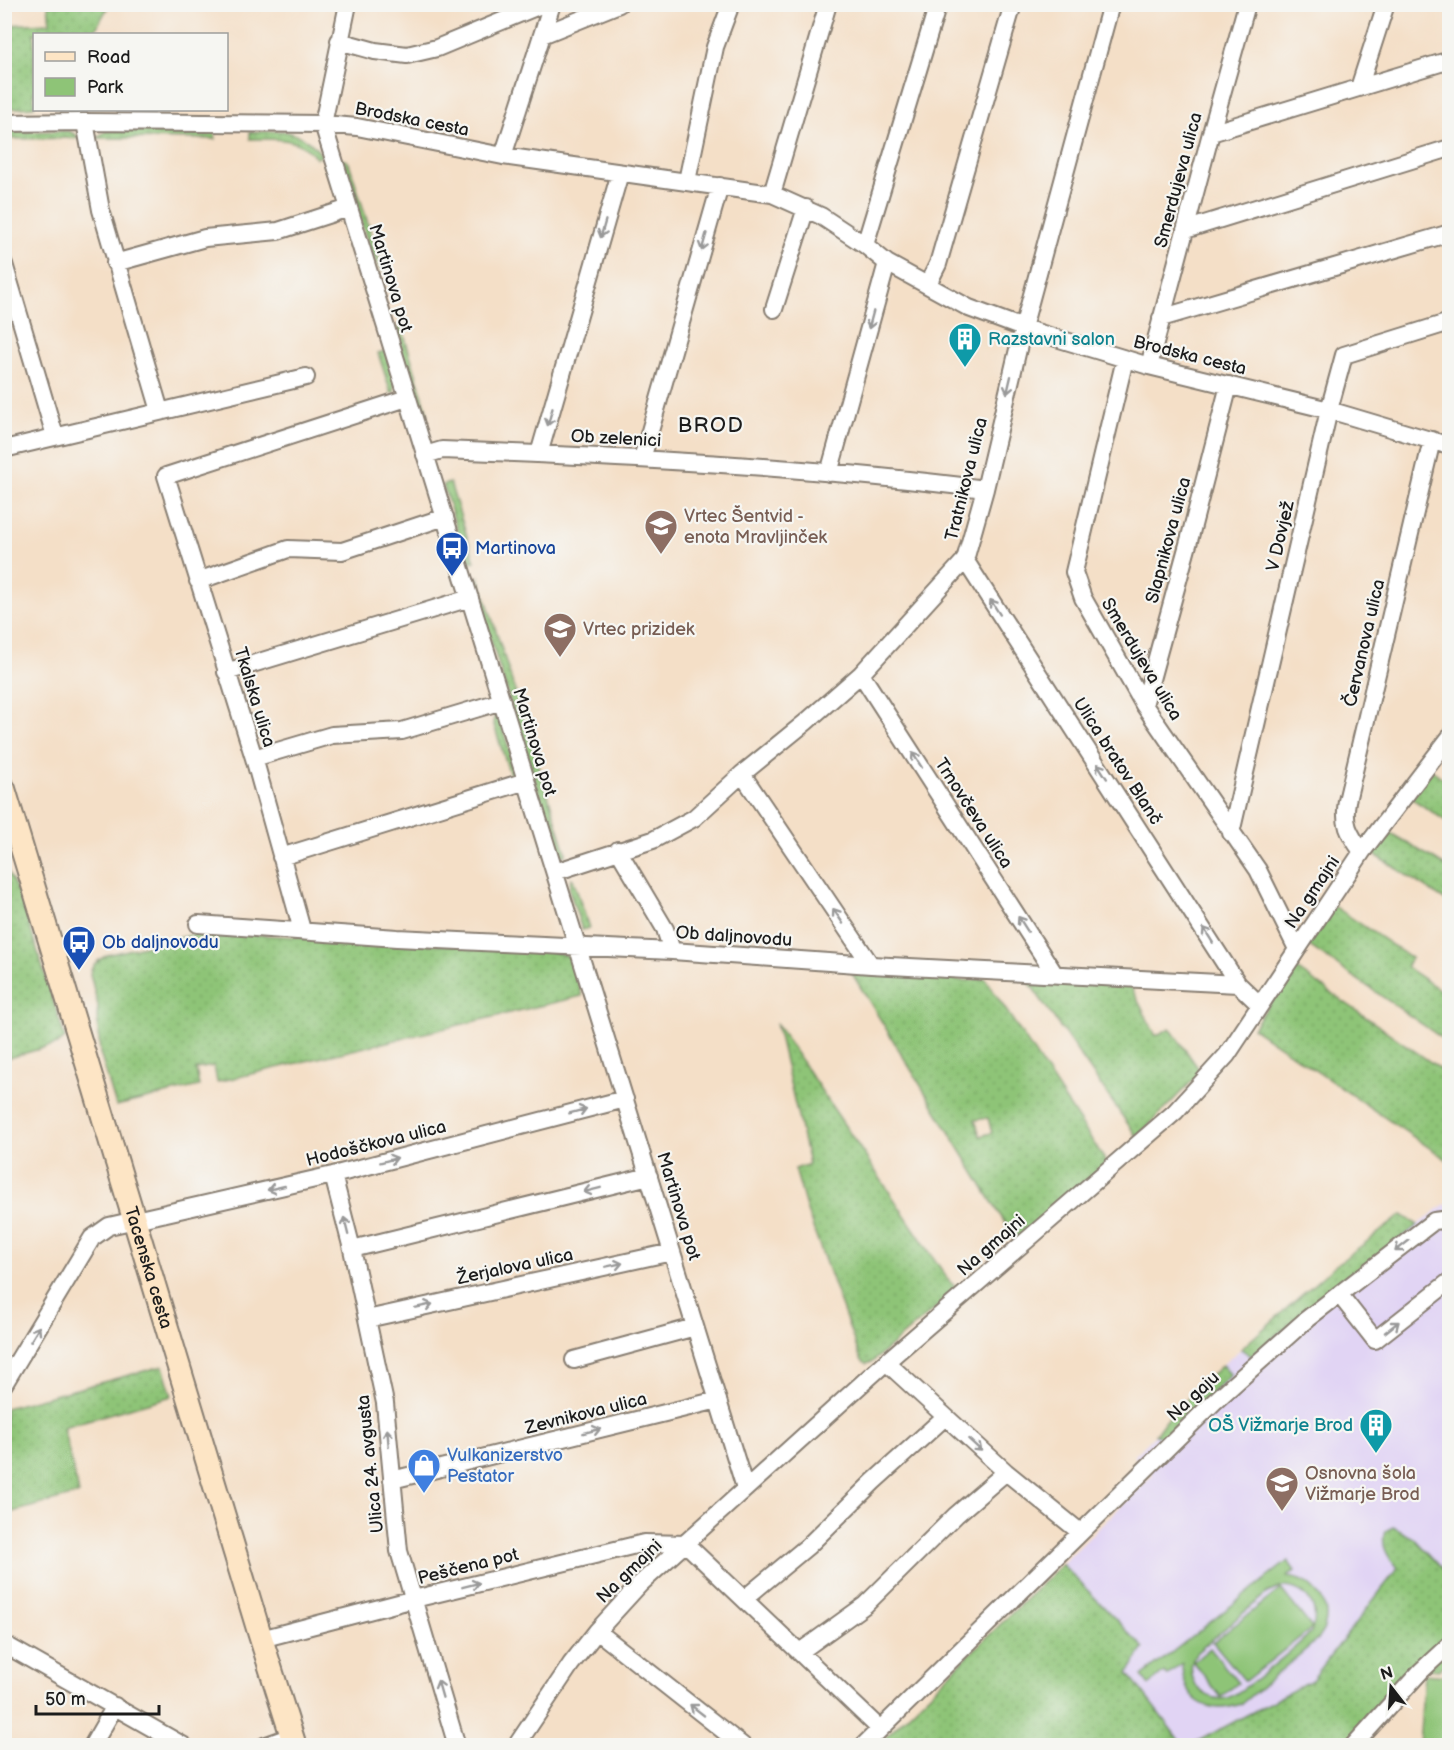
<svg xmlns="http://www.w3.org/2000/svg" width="1454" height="1750" viewBox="0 0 1454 1750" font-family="'Balsamiq Sans',sans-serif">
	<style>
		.built { fill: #e1d4f4 }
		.grass { fill: url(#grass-dots); stroke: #55704a; stroke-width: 1.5; fill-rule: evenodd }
		.park { fill: #8ec477; stroke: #55704a; stroke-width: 1.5; fill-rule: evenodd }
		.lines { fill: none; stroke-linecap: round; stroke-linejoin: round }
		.minor-casing { stroke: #887e72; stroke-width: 20 }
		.secondary-casing { stroke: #887e72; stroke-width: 26 }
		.minor { stroke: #fff; stroke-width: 16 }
		.secondary { stroke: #fde5c5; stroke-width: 22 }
		.oneway { stroke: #999 }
		.labels { text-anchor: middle; stroke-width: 4.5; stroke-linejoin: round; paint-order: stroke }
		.street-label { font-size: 18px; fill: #1c1c1c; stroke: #f6f6f2 }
		.culture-label { font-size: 18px; fill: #0d838f; stroke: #f6f6f2; text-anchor: start }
		.education-label { font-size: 18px; fill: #785e54; stroke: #f6f6f2; text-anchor: start }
		.transit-label { font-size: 18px; fill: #164399; stroke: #f6f6f2; text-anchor: start }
		.shop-label { font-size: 18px; fill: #366cbe; stroke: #f6f6f2; text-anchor: start }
		.quarter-label { font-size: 21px; letter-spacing: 1.5px; fill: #1c1c1c; stroke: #f6f6f2 }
	</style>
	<defs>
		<pattern id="grass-dots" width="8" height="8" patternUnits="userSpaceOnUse" patternTransform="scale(1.5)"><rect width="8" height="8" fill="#8ec477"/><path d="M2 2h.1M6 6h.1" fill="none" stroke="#7aa866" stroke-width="1.8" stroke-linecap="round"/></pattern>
	</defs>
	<rect width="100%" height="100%" fill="#f6f6f2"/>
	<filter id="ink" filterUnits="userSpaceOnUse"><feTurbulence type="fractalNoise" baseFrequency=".0167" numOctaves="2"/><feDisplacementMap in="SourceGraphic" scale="12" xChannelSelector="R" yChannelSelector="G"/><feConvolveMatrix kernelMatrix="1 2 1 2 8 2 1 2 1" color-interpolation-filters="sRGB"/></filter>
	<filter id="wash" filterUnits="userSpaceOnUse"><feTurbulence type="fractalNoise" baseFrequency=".008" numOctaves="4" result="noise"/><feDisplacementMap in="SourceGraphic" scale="24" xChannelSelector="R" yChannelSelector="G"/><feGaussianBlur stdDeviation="1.35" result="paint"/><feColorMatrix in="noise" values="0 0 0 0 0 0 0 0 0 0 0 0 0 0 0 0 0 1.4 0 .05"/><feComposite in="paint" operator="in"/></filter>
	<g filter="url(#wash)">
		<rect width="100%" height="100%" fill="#f4dfc7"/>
		<!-- built -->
		<path class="built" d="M1445 1204 1449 1207V1605L1398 1567 1312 1680 1189 1745H1183L1128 1672 1144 1648 1062 1564 1153 1475 1134 1456 1155 1435 1163 1438 1230 1375 1222 1365 1241 1349 1251 1356 1348 1277Z"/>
		<!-- grass -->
		<path class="grass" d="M48 5H109L93 34H34V107L5 109V25L50 23Z
			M69 131 81 138 5 139 4 132Z
			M106 131H215V139L96 138Z
			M283 131C301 135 312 141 322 156L316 158C299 136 275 139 250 139V132Z
			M341 160H345L349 163 383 271H381L370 250Z
			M401 325 428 414 421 416 402 353 398 326Z
			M385 351 395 382 394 393H391L378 353Z
			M450 483 475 562 470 561 465 555 443 485Z
			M479 577 566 852 565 856 559 855 557 851 474 586Z
			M495 715 500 720 516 772 515 776 510 775 493 722Z
			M1432 770 1449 783V823L1411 798Z
			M1387 831 1449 868V903L1371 852Z
			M5 866 21 899 65 1038 57 1044 5 1059Z
			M571 878 573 879 589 928 582 930 569 890Z
			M1334 906 1411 958 1406 967 1449 996V1043L1308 945Z
			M203 932 543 950 565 955 571 959 582 996 217 1082 214 1066 196 1069 199 1086 116 1106 100 1053 97 1015 98 1006 90 974C91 965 99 960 107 955Z
			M1294 967 1449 1075V1161L1253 1028Z
			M850 970 928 974 963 981 985 978 1107 1163 1016 1241ZM988 1118 992 1133 980 1136 975 1120Z
			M1028 981 1130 985 1156 1036 1170 1028 1201 1072 1137 1137Z
			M776 1023 949 1281 958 1289 872 1362 866 1364 862 1361 858 1352 807 1211 795 1169 809 1164Z
			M1402 1215 1418 1225 1348 1277 1251 1356 1241 1349 1332 1268Z
			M1222 1365 1231 1375 1171 1433 1163 1438 1155 1435 1165 1421Z
			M163 1366 172 1396 63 1427 79 1494 5 1514V1408Z
			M1393 1527 1414 1538 1448 1575 1450 1579 1449 1658 1439 1670 1419 1668 1344 1745 1189 1746 1312 1680 1398 1568C1388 1557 1380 1546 1385 1531Z
			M1062 1564 1144 1648 1128 1673 1183 1745H877Z"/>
		<!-- park -->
		<path class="park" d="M1288 1561 1295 1571 1287 1577C1310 1579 1333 1602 1324 1628 1323 1632 1319 1636 1317 1640L1241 1704C1206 1716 1182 1699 1182 1663L1167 1675 1164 1672 1149 1685 1142 1676ZM1282 1587C1308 1587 1321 1610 1311 1632 1300 1644 1240 1695 1227 1698 1215 1701 1201 1694 1195 1684 1190 1673 1190 1663 1196 1653L1267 1593Z
			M1281 1589 1312 1628 1245 1681 1213 1642Z
			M1210 1648 1238 1683 1221 1697 1193 1662Z
			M1424 1674 1449 1676V1745L1419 1746Z"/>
	</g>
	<g filter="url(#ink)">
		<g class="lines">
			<defs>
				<path id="minor" d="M348 4 323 124 745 1488
					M542 35 619 4
					M339 41 375 51 407 55 437 48 543 4
					M1359 88 1386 4
					M85 122 101 210 160 411
					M4 123 85 122 323 124 357 127 503 156 772 194 821 216 865 245 887 263 969 308 1023 328 1149 366 1329 410 1450 446
					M1211 133 1450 60
					M503 156 552 4
					M687 181 715 47 731 4
					M772 194 828 4
					M1185 230 1450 148
					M865 245 938 4
					M115 263 205 238 278 231 349 208
					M4 264 55 436
					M928 284 938 264 1013 4
					M774 309 806 208
					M1161 318 1450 233
					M1125 359 1074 572 1083 598 1144 705 1258 870 1297 949
					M1149 366 1211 133 1247 4
					M4 449 306 377
					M539 454 620 173
					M425 455 442 450C623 457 805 466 985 489
					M642 459 720 186
					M829 473 887 263
					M965 560 1238 984 1260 1005
					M198 581 288 549 342 551 445 517
					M226 672 470 598
					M861 674 1054 973
					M1144 705 1190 537 1229 385
					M254 758 332 735 402 731 502 701
					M742 774 871 965
					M1231 833 1329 410 1344 355 1450 322
					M618 850 665 929 672 951
					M1362 852C1349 833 1343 825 1347 801L1432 440
					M281 857 526 781
					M555 872 653 840 694 818 742 774 806 722 861 674 965 560 985 489 1023 328 1111 4
					M198 924 397 938 672 951 871 965 1238 984
					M302 930 254 758 166 476 407 398
					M333 1175 352 1249 385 1403 399 1551 457 1746
					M352 1249 649 1176
					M1339 1294 1375 1340 1450 1281
					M367 1319 672 1252
					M574 1360 695 1327
					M886 1362 1006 1472 1080 1532
					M4 1384 92 1238 109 1226 333 1175 625 1099
					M392 1480 718 1400
					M744 1599 808 1546 873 1482 945 1417
					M597 1631 743 1746
					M261 1639 414 1599 644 1543 686 1544 880 1729
					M4 1644 184 1746
					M801 1651 865 1605 956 1515 1006 1472
					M92 1746 115 1706
					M264 1746 292 1736
					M516 1746 571 1664 597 1631 640 1584 886 1362 1175 1112 1227 1055 1362 852 1450 737
					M863 1746 1214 1402 1307 1319 1434 1221 1442 1220 1450 1225
					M1353 1746 1421 1671 1450 1644"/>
				<g id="secondary">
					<path id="s1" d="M4 789 259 1632 295 1746"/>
				</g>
			</defs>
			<!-- minor casing -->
			<use href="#minor" class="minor-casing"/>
			<!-- secondary casing -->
			<use href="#secondary" class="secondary-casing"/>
			<!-- minor -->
			<use href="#minor" class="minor"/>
			<!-- secondary -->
			<use href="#secondary" class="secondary"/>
		</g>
		<!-- one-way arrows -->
		<defs><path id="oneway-shaft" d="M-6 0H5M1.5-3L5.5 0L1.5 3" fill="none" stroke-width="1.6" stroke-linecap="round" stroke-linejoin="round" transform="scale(1.5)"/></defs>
		<g class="oneway">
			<use href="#oneway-shaft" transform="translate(603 229) rotate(106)"/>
			<use href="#oneway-shaft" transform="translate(704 242) rotate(106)"/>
			<use href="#oneway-shaft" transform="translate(871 320) rotate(105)"/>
			<use href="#oneway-shaft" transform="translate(1009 385) rotate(103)"/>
			<use href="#oneway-shaft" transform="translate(550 417) rotate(106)"/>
			<use href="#oneway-shaft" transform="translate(995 607) rotate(-123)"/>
			<use href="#oneway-shaft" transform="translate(917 760) rotate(-123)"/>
			<use href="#oneway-shaft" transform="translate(1102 771) rotate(-123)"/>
			<use href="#oneway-shaft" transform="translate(838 916) rotate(-124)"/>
			<use href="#oneway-shaft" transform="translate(1023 924) rotate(-123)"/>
			<use href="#oneway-shaft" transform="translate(1208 935) rotate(-122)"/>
			<use href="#oneway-shaft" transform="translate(578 1111) rotate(-15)"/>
			<use href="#oneway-shaft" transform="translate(389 1160) rotate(-15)"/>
			<use href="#oneway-shaft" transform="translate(276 1188) rotate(167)"/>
			<use href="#oneway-shaft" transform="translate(592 1190) rotate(166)"/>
			<use href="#oneway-shaft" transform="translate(346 1226) rotate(-104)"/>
			<use href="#oneway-shaft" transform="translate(1402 1246) rotate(142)"/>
			<use href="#oneway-shaft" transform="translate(614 1265) rotate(-12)"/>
			<use href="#oneway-shaft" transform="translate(424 1306) rotate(-12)"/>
			<use href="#oneway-shaft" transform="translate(1392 1327) rotate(-38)"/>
			<use href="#oneway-shaft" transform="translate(35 1334) rotate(-59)"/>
			<use href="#oneway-shaft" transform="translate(592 1431) rotate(-14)"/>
			<use href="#oneway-shaft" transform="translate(388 1438) rotate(-95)"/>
			<use href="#oneway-shaft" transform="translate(975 1445) rotate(42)"/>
			<use href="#oneway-shaft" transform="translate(471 1585) rotate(-14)"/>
			<use href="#oneway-shaft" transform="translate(440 1689) rotate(-106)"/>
			<use href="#oneway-shaft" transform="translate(697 1710) rotate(-142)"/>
		</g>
	</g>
	<!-- icons -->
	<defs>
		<symbol id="building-pin" viewBox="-11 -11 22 30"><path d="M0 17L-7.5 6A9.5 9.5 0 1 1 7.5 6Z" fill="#0f9aa8" stroke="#f6f6f2"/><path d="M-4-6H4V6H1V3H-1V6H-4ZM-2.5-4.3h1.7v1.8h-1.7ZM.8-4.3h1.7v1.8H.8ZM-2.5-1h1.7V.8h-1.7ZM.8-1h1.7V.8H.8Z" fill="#fff"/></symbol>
		<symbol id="school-pin" viewBox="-11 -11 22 30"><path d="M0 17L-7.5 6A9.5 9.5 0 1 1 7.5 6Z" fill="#8d6e63" stroke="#f6f6f2"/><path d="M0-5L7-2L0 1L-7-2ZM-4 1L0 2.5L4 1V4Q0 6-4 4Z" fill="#fff"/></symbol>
		<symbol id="bus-pin" viewBox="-11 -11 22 30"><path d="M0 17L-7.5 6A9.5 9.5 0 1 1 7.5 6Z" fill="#1a4fb4" stroke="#f6f6f2"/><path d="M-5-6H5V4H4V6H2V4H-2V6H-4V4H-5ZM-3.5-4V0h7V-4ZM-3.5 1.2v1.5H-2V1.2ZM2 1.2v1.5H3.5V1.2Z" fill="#fff"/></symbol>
		<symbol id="shop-pin" viewBox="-11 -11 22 30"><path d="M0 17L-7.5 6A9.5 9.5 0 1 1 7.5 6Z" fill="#3f7fe0" stroke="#f6f6f2"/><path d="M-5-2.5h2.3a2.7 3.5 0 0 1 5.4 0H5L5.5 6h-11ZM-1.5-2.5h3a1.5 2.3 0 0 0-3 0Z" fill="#fff"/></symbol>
	</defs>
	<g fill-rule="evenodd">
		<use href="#building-pin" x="946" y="320" width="38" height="52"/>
		<use href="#school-pin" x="642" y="507" width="38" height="52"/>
		<use href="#bus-pin" x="433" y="529" width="38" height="52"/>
		<use href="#school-pin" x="541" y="610" width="38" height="52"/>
		<use href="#bus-pin" x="60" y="923" width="38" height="52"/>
		<use href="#building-pin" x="1357" y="1406" width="38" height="52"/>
		<use href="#shop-pin" x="405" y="1446" width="38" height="52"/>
		<use href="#school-pin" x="1263" y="1464" width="38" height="52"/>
	</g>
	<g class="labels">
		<!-- street labels -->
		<g class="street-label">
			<text transform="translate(412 119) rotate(11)" y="6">Brodska cesta</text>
			<text transform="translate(1178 180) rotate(-75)" y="6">Smerdujeva ulica</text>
			<text transform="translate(391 278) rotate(73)" y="6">Martinova pot</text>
			<text transform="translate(1190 355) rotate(14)" y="6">Brodska cesta</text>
			<text transform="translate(616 438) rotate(3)" y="6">Ob zelenici</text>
			<text transform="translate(966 479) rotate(-76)" y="6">Tratnikova ulica</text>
			<text transform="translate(1280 536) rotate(-77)" y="6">V Dovjež</text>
			<text transform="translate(1168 540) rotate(-75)" y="6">Slapnikova ulica</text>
			<text transform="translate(1364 643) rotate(-77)" y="6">Červanova ulica</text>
			<text transform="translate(1142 659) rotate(59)" y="6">Smerdujeva ulica</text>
			<text transform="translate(255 697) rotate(73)" y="6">Tkalska ulica</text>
			<text transform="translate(535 742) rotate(73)" y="6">Martinova pot</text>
			<text transform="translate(1118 761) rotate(57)" y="6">Ulica bratov Blanč</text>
			<text transform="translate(974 813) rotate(57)" y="6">Trnovčeva ulica</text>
			<text transform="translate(1312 892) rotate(-56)" y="6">Na gmajni</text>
			<text transform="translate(734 936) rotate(4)" y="6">Ob daljnovodu</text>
			<text transform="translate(376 1143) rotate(-14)" y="6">Hodoščkova ulica</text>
			<text transform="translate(679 1206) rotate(73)" y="6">Martinova pot</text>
			<text transform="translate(991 1245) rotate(-41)" y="6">Na gmajni</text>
			<text transform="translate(515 1266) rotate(-12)" y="6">Žerjalova ulica</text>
			<text dy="6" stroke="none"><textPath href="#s1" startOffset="500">Tacenska cesta</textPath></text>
			<text transform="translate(1193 1396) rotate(-43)" y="6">Na gaju</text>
			<text transform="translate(586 1413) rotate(-14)" y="6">Zevnikova ulica</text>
			<text transform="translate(370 1464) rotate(-96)" y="6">Ulica 24. avgusta</text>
			<text transform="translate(468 1566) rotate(-14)" y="6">Peščena pot</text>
			<text transform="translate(629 1571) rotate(-44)" y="6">Na gmajni</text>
		</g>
		<!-- culture labels -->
		<g class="culture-label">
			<text x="988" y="345">Razstavni salon</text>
			<text x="1353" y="1431" text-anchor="end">OŠ Vižmarje Brod</text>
		</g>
		<!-- education labels -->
		<g class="education-label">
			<text x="684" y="522">Vrtec Šentvid -<tspan x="684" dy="21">enota Mravljinček</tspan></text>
			<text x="583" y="635">Vrtec prizidek</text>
			<text x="1305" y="1479">Osnovna šola<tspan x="1305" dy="21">Vižmarje Brod</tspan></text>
		</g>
		<!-- transit labels -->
		<g class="transit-label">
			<text x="475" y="554">Martinova</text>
			<text x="102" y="948">Ob daljnovodu</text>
		</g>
		<!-- shop labels -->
		<g class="shop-label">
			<text x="447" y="1461">Vulkanizerstvo<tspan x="447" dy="21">Pestator</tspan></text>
		</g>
		<!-- quarter labels -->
		<g class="quarter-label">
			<text x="711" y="432">BROD</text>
		</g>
	</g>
	<!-- margin -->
	<rect width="1454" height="1750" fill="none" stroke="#f6f6f2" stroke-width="24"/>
	<!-- legend -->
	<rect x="33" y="33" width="195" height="78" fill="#f6f6f2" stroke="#9f9f9c" stroke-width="1.5"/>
	<rect x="45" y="52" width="30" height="9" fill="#fde5c5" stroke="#9f9f9c" stroke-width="1.5"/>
	<text x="87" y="63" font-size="18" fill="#1c1c1c">Road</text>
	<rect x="45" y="78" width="30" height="18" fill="#8ec477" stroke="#9f9f9c" stroke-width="1.5"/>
	<text x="87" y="93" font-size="18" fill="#1c1c1c">Park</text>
	<!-- north arrow -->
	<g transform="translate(1391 1687) rotate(343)" stroke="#f6f6f2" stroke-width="4.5" paint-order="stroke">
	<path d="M0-4.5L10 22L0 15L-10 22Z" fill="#1c1c1c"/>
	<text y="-9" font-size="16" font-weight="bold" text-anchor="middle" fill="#1c1c1c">N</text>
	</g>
	<!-- scale -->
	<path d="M36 1705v9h123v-9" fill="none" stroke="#1c1c1c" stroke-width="3"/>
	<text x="45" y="1705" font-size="18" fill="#1c1c1c" stroke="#f6f6f2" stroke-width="4.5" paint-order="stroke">50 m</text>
</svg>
